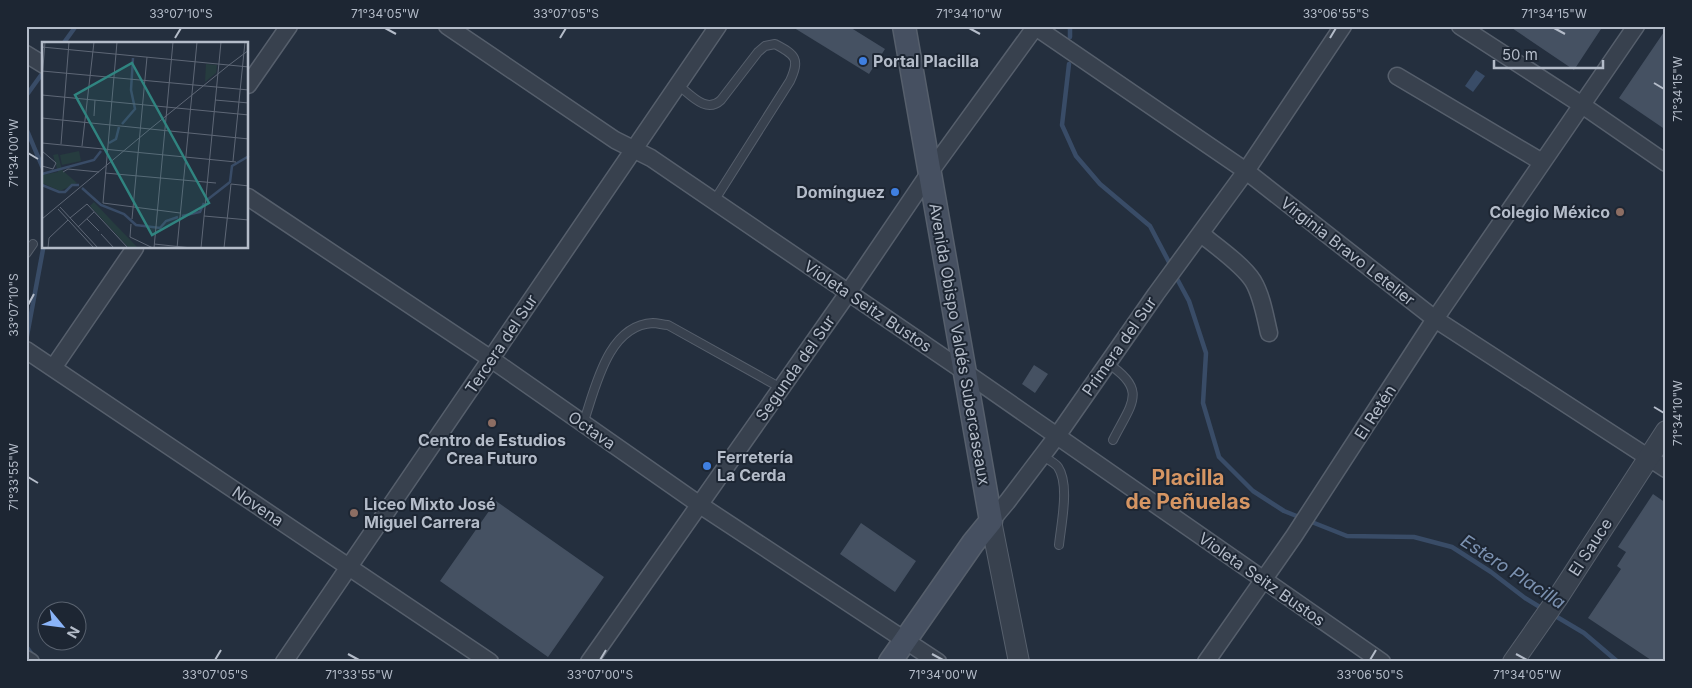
<svg xmlns="http://www.w3.org/2000/svg" width="1692" height="688" viewBox="0 0 1692 688" font-family="Inter,sans-serif">
	<style>
		.water { fill: #394c67 }
		.lines { fill: none; stroke-linecap: round; stroke-linejoin: round }
		.stream { stroke: #394c67; stroke-width: 4.5 }
		.building { fill: #455162 }
		.service-casing { stroke: #565f6c; stroke-width: 10 }
		.minor-casing { stroke: #565f6c; stroke-width: 19 }
		.tertiary-casing { stroke: #565f6c; stroke-width: 22 }
		.secondary-casing { stroke: #565f6c; stroke-width: 25 }
		.service { stroke: #38414e; stroke-width: 8 }
		.minor { stroke: #38414e; stroke-width: 16 }
		.tertiary { stroke: #38414e; stroke-width: 20 }
		.secondary { stroke: #465061; stroke-width: 22 }
		.ticks { fill: none; stroke: #b4bcc9; stroke-width: 2 }
		.shop-dot { fill: #3f7fe0; stroke: #1d2633; stroke-width: 2 }
		.education-dot { fill: #8d6e63; stroke: #1d2633; stroke-width: 2 }
		.labels { text-anchor: middle; stroke-width: 4; stroke-linejoin: round; paint-order: stroke }
		.poi-label { font-size: 16px; font-weight: bold; fill: #b4bcc9; stroke: #1d2633; text-anchor: start }
		.street-label { font-size: 16px; fill: #b4bcc9; stroke: #1d2633 }
		.water-label { font-size: 18px; font-style: italic; fill: #7c92b1; stroke: #1d2633 }
		.district-label { font-size: 21px; font-weight: bold; fill: #d59563; stroke: #1d2633 }
		.inset-river { fill: none; stroke: #394c67; stroke-width: 2.5 }
		.inset-road { fill: none; stroke: #5e6776; stroke-width: 1 }
		.view { fill: #308480; fill-opacity: 0.15; stroke: #308480; stroke-width: 2.5 }
		.inset-edge { fill: none; stroke: #b4bcc9; stroke-width: 2.5 }
		.neatline { fill: none; stroke: #b4bcc9; stroke-width: 2 }
		.ticks-label { font-size: 12px; text-anchor: middle; fill: #b4bcc9 }
	</style>
	<rect width="100%" height="100%" fill="#242f3e"/>
	<!-- water -->
	<path class="water" d="M1476 70 1485 76 1473 92 1465 86Z"/>
	<g class="lines">
		<!-- stream -->
		<path class="stream" d="M1070 26V37
			M63 44 76 26
			M1069 64 1062 125 1076 156 1100 184 1150 226 1171 266
			M26 96 44 71
			M26 128 44 171
			M1175 275 1189 301 1206 353 1203 403 1219 457 1253 491 1284 511 1347 536 1414 537 1452 547 1491 572 1525 598 1543 609
			M26 341 44 244
			M1552 614 1584 633 1618 662
			M26 646 34 657"/>
	</g>
	<!-- building -->
	<path class="building" d="M791 26H848L885 49 869 74Z
		M1509 26H1603L1574 70Z
		M1666 29V130L1619 98Z
		M1034 365 1048 374 1035 393 1022 384Z
		M1653 494 1666 503V662H1654L1588 618 1621 569 1617 566 1626 552 1618 547Z
		M496 501 604 577 548 657 440 581Z
		M861 523 916 561 895 592 840 554Z"/>
	<g class="lines">
		<defs>
			<path id="service" d="M678 85C691 95 706 114 721 100L758 52 765 46 775 44C796 55 800 59 790 81L714 201
				M26 254 33 244
				M1107 363C1149 390 1131 404 1113 440
				M583 424C595 390 607 325 653 323 658 323 663 325 668 325L781 388
				M1042 456C1047 459 1054 462 1058 467 1070 485 1061 524 1059 545"/>
			<path id="minor" d="M447 26 615 140 651 158 965 372 1382 662
				M1034 26 1246 171 1435 319 1666 469
				M1460 26 1582 105 1666 163
				M26 54 44 65
				M1397 76 1542 162
				M248 85 289 26
				M248 197 491 359 700 505 938 662
				M1201 234C1216 246 1243 265 1253 281 1262 296 1265 316 1269 333
				M26 350 490 662
				M53 368 135 248
				M991 521 1007 502 1057 436 1156 294 1246 171 1343 26
				M26 659 31 662
				M284 662 718 26
				M589 662 848 293 930 172 1036 26
				M1206 662 1294 536 1435 319 1636 26"/>
			<path id="tertiary" d="M991 521 1019 662
				M1513 662 1557 599 1666 431"/>
			<path id="secondary" d="M890 662 973 543 991 521 904 26"/>
		</defs>
		<!-- service casing -->
		<use href="#service" class="service-casing"/>
		<!-- minor casing -->
		<use href="#minor" class="minor-casing"/>
		<!-- tertiary casing -->
		<use href="#tertiary" class="tertiary-casing"/>
		<!-- secondary casing -->
		<use href="#secondary" class="secondary-casing"/>
		<!-- service -->
		<use href="#service" class="service"/>
		<!-- minor -->
		<use href="#minor" class="minor"/>
		<!-- tertiary -->
		<use href="#tertiary" class="tertiary"/>
		<!-- secondary -->
		<use href="#secondary" class="secondary"/>
	</g>
	<!-- ticks -->
	<path class="ticks" d="M385 28 396 34M969 28 980 34M1554 28 1565 34M175 38 181 28M560 38 566 28M1330 38 1336 28M1654 83 1664 89M28 153 38 159M28 305 34 294M1654 407 1664 413M28 477 38 483M348 654 359 660M932 654 943 660M1516 654 1527 660M215 660 221 650M600 660 606 650M1370 660 1376 650"/>
	<!-- markers -->
	<g class="shop-dot">
		<circle cx="863" cy="61" r="5"/>
		<circle cx="895" cy="192" r="5"/>
		<circle cx="707" cy="466" r="5"/>
	</g>
	<g class="education-dot">
		<circle cx="1620" cy="212" r="5"/>
		<circle cx="492" cy="423" r="5"/>
		<circle cx="354" cy="513" r="5"/>
	</g>
	<g class="labels">
		<!-- poi labels -->
		<g class="poi-label">
			<text x="873" y="67">Portal Placilla</text>
			<text x="885" y="198" text-anchor="end">Domínguez</text>
			<text x="1610" y="218" text-anchor="end">Colegio México</text>
			<text x="492" y="446" text-anchor="middle">Centro de Estudios<tspan x="492" dy="18">Crea Futuro</tspan></text>
			<text x="717" y="463">Ferretería<tspan x="717" dy="18">La Cerda</tspan></text>
			<text x="364" y="510">Liceo Mixto José<tspan x="364" dy="18">Miguel Carrera</tspan></text>
		</g>
		<!-- street labels -->
		<g class="street-label">
			<text transform="translate(1348 251) rotate(38)" y="6">Virginia Bravo Letelier</text>
			<text transform="translate(868 306) rotate(34)" y="6">Violeta Seitz Bustos</text>
			<text transform="translate(501 344) rotate(-56)" y="6">Tercera del Sur</text>
			<text transform="translate(960 344) rotate(80)" y="6">Avenida Obispo Valdés Subercaseaux</text>
			<text transform="translate(1119 346) rotate(-55)" y="6">Primera del Sur</text>
			<text transform="translate(795 368) rotate(-55)" y="6">Segunda del Sur</text>
			<text transform="translate(1375 412) rotate(-57)" y="6">El Retén</text>
			<text transform="translate(592 430) rotate(35)" y="6">Octava</text>
			<text transform="translate(258 506) rotate(34)" y="6">Novena</text>
			<text transform="translate(1590 547) rotate(-57)" y="6">El Sauce</text>
			<text transform="translate(1262 579) rotate(35)" y="6">Violeta Seitz Bustos</text>
		</g>
		<!-- water labels -->
		<g class="water-label">
			<text transform="translate(1513 572) rotate(33)" y="6">Estero Placilla</text>
		</g>
		<!-- district labels -->
		<g class="district-label">
			<text x="1188" y="485">Placilla<tspan x="1188" dy="24">de Peñuelas</tspan></text>
		</g>
	</g>
	<!-- overview -->
	<g transform="translate(42 42)">
		<rect width="206" height="206" fill="#242f3e"/>
		<path d="M164 22 175 23 174 31 163 40ZM37 109 39 119 20 123 18 113ZM16 112 20 128 35 141 18 149 0 141V133L16 130 11 113ZM52 160 68 177 96 206H87L48 164Z" fill="#263c3f"/>
		<path class="inset-river" d="M80 82 93 67 89 48 91 16M67 101 74 97 77 85M0 132 52 118 59 109M0 143 17 150H23L30 143H37M40 146 59 163 82 172 94 183 118 186 124 179 136 175M165 158 188 140 190 124 207 114M140 174 158 170 162 161"/>
		<path class="inset-road" d="M75 0 61 161 138 171M0 5 207 25M187 23 207 8M0 29 207 48M0 38 3 0M0 53 207 73M173 58 207 61M52 74 53 58M0 76 108 87 187 23M0 101 194 120M19 102 27 0M40 104 52 0M0 109 14 121 11 127 0 124M191 119 203 0M21 130 26 127 57 130M63 131 174 141M18 165 56 206M16 167 52 206M162 174 207 178M28 176 45 162 86 206M0 177 108 87 207 97M45 177 57 189M90 177 105 15M89 182 88 195 111 206M36 185 52 170M59 192 72 206M112 202 150 206M6 206 7 196 26 178M112 206 131 0M135 206 155 0M159 206 179 0M182 206 189 142 207 144"/>
		<path class="view" d="M90 21 167 161 110 193 33 53Z"/>
		<rect width="206" height="206" class="inset-edge"/>
	</g>
	<!-- border -->
	<rect width="1692" height="688" fill="none" stroke="#1d2633" stroke-width="55"/>
	<!-- north arrow -->
	<g transform="translate(62 626) rotate(119)"><circle r="24" fill="#1d2633" stroke="#59626f"/>
	<path d="M0-4L9 19L0 12L-9 19Z" fill="#8ab4f8"/>
	<text y="-8" font-size="14" font-weight="bold" text-anchor="middle" fill="#b4bcc9">N</text>
	</g>
	<!-- scale -->
	<path d="M1494 60v8h109v-8" fill="none" stroke="#b4bcc9" stroke-width="2.5"/>
	<text x="1502" y="60" font-size="15" fill="#b4bcc9" stroke="#1d2633" stroke-width="4" paint-order="stroke">50 m</text>
	<rect x="28" y="28" width="1636" height="632" class="neatline"/>
	<g class="ticks-label">
		<text x="181" y="18">33°07'10"S</text>
		<text x="385" y="18">71°34'05"W</text>
		<text x="566" y="18">33°07'05"S</text>
		<text x="969" y="18">71°34'10"W</text>
		<text x="1336" y="18">33°06'55"S</text>
		<text x="1554" y="18">71°34'15"W</text>
		<text transform="translate(1678 89) rotate(-90)" y="4">71°34'15"W</text>
		<text transform="translate(14 153) rotate(-90)" y="4">71°34'00"W</text>
		<text transform="translate(14 305) rotate(-90)" y="4">33°07'10"S</text>
		<text transform="translate(1678 413) rotate(-90)" y="4">71°34'10"W</text>
		<text transform="translate(14 477) rotate(-90)" y="4">71°33'55"W</text>
		<text x="215" y="679">33°07'05"S</text>
		<text x="359" y="679">71°33'55"W</text>
		<text x="600" y="679">33°07'00"S</text>
		<text x="943" y="679">71°34'00"W</text>
		<text x="1370" y="679">33°06'50"S</text>
		<text x="1527" y="679">71°34'05"W</text>
	</g>
</svg>
